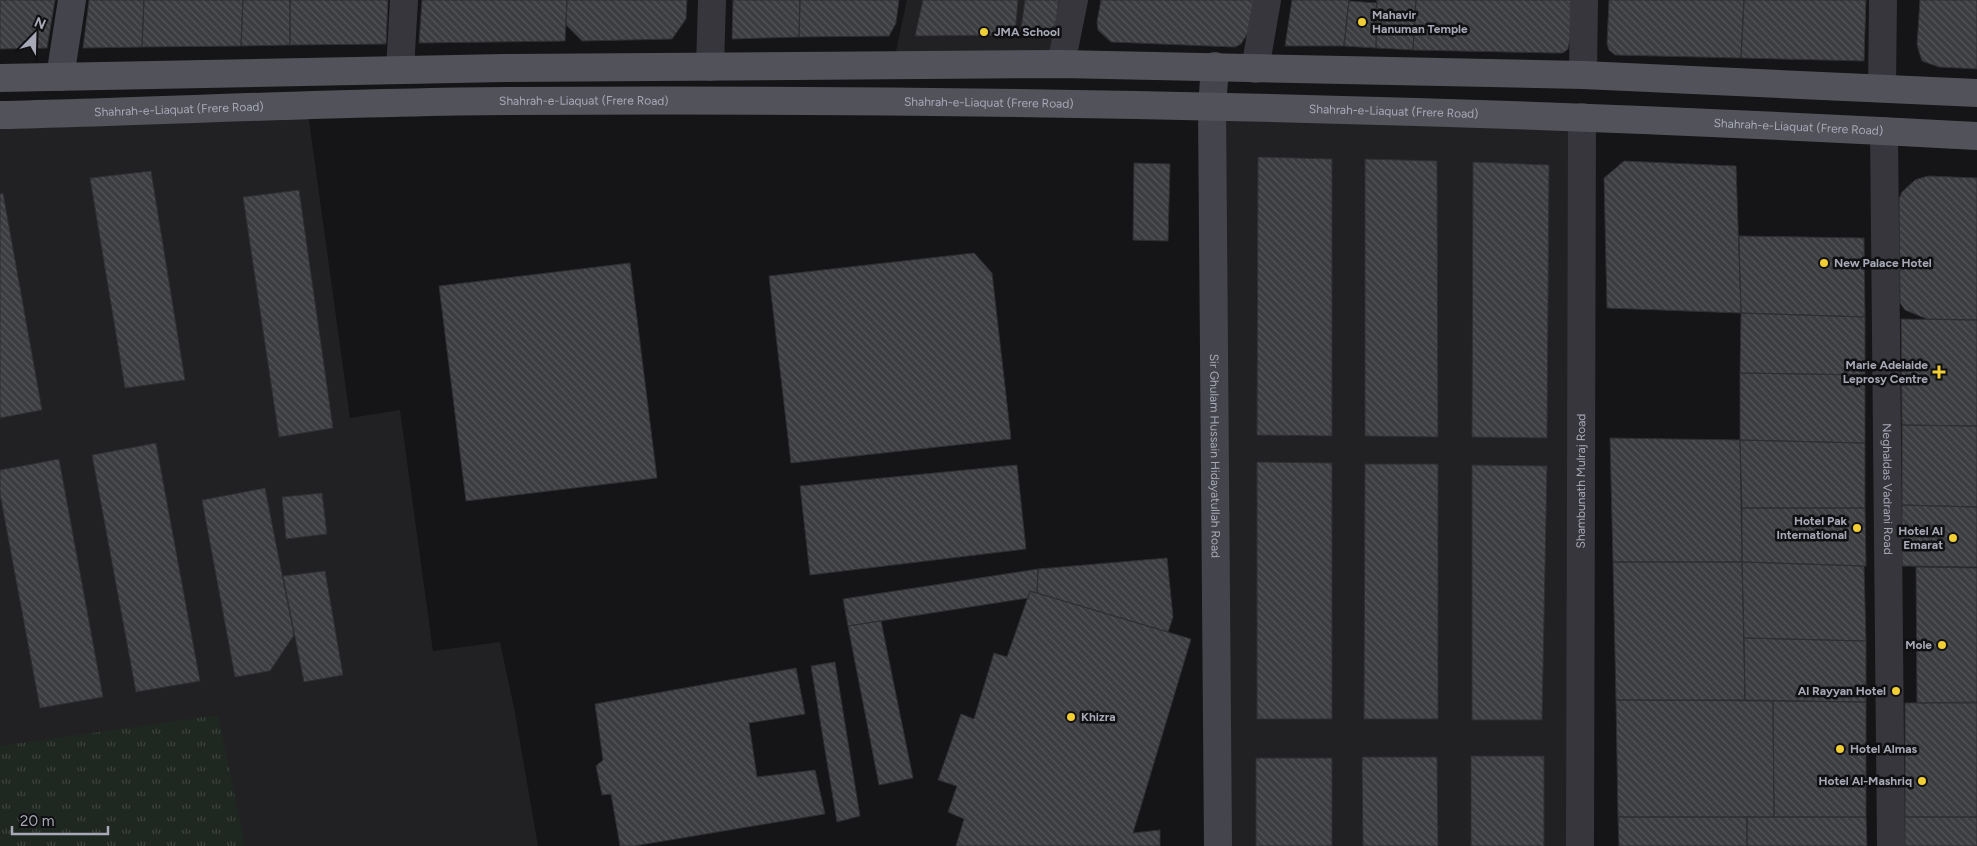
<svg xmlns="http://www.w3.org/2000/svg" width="1977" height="846" viewBox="0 0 1977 846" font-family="Figtree,sans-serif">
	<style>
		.built { fill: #212124 }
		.grass { fill: url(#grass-tufts) }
		.building { fill: url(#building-back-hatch); stroke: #2f2f33 }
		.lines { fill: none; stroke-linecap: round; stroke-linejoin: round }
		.street { stroke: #36363c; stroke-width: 28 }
		.secondary { stroke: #44454c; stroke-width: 28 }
		.primary { stroke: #52525b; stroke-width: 28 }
		.poi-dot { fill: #f1ce33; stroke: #101012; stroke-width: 2 }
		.labels { text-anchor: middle; stroke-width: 5; stroke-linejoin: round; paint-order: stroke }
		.poi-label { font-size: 12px; font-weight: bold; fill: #a7a9b7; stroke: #101012; text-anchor: end }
		.street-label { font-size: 12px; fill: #a7a9b7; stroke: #101012 }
	</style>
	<defs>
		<pattern id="grass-tufts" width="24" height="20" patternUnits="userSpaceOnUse" patternTransform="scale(1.25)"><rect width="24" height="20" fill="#1f2721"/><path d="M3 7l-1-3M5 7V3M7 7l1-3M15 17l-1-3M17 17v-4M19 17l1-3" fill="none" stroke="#3d443f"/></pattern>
		<pattern id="building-back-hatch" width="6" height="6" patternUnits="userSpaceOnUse" patternTransform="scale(1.25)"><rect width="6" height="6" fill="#3c3d41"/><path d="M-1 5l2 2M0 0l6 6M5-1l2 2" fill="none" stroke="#55565a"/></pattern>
	</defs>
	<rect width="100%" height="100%" fill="#151517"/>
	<!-- built -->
	<path class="built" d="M907 0H1074L1061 64 893 65Z
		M307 106 350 418 400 410 433 651 500 642 515 713 538 846H0V116Z
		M1213 107 1582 116 1580 846H1218Z"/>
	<!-- grass -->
	<path class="grass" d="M218 715 245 846H0V746Z"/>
	<!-- building -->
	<path class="building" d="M0 0H55L47 48 0 49Z
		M89 0H144L142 47 83 48Z
		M144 0H243L241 46 142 47Z
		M243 0H290V45L241 46Z
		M290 0H388L386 44 290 45Z
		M422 0H567L565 41 419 43Z
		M567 0H687L686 19 672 39 582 41 566 25Z
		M733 0H800L799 37 732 39Z
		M800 0H899L896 23 889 36 799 37Z
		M923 0H1018L1015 35 915 36Z
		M1025 0H1059L1056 24 1045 34 1020 35Z
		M1101 0H1254L1249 31 1241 44 1235 47 1111 42 1098 30 1097 22Z
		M1292 0H1349L1344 46H1285Z
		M1377 0H1416L1413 50 1376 48Z
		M1416 0H1572L1570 40 1568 49 1563 53H1554L1413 50Z
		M1609 0H1744L1741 58 1615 55 1609 50 1607 44Z
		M1744 0H1866L1864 61 1741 58Z
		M1920 0H1977V69L1939 67 1922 61 1917 45Z
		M1349 1 1377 3 1376 48 1344 46Z
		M1258 157 1332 159V436L1257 435Z
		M1365 159 1437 161 1438 437 1365 436Z
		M1624 161 1736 166 1741 313 1607 308 1604 178Z
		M1473 162 1549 165 1547 438 1472 437Z
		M1134 163 1170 164 1168 241 1133 240Z
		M151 171 185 380 125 388 90 178Z
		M1928 176 1977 178V320L1927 319 1905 310 1900 303 1899 199 1902 192 1915 180Z
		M299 190 333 428 279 437 243 197Z
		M3 193 42 410 0 418V194Z
		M1739 236 1864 238 1865 317 1741 313Z
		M974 253 992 273 1011 439 791 463 769 276Z
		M630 263 657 478 466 501 439 286Z
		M1741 313 1865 317V375L1740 373Z
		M1901 319 1977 320V426L1902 425Z
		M1740 373 1865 375V443L1740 440Z
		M1902 425 1977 426V507L1902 505Z
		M1610 438 1740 440 1742 562H1613Z
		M1740 440 1865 443V508H1742Z
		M156 443 200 681 136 692 92 455Z
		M59 459 103 697 40 708 0 494V470Z
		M1257 462 1332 463V719H1257Z
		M1365 464H1438V719H1364Z
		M1017 465 1026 549 810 575 800 486Z
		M1472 465 1547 466 1542 720H1472Z
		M265 488 294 635 270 671 235 677 202 500Z
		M322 493 327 534 286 539 282 497Z
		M1902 505 1977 507V567L1902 566Z
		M1742 508H1865L1866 566 1742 562Z
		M1167 558 1173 617 1168 632 1037 593 1038 569Z
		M1613 562H1742L1745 700H1616Z
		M1742 562 1864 566 1866 641 1744 638Z
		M1916 567 1977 568V703H1917Z
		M1038 569 1037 593 1030 591 1028 598 848 626 843 599Z
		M325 571 343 675 304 682 283 576Z
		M1030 591 1191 639 1133 833 1160 830V846H956L964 819 948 812 957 786 938 780 961 714 974 719 994 653 1007 657Z
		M881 621 913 778 879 785 848 626Z
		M1744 638 1866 641V702L1745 700Z
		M835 662 860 816 837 822 811 666Z
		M796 668 805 714 749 723 757 777 815 770 825 814 634 846H620L611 794 602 795 596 766 603 760 595 704Z
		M1616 700 1773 701 1774 817H1618Z
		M1773 701 1866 702V817H1774Z
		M1977 702V817H1905V703Z
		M1471 756H1544V846H1471Z
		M1362 757H1437L1438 846H1363Z
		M1256 758H1332V846H1256Z
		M1618 817H1747V846H1619Z
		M1747 817H1866L1867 846H1747Z
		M1905 817H1977V846H1905Z"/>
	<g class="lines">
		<!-- street -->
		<g class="street">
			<path d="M1061 64 1074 0"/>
			<path d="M710 67 712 0"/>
			<path d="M1255 69 1267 0"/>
			<path d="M400 70 404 0"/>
			<path d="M1583 75 1584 0"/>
			<path d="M1882 87 1883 0"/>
			<path id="s1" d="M1884 131 1891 846"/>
			<path id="s2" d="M1580 846 1582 117"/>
		</g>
		<!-- secondary -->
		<g class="secondary">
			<path id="s3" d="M1215 66 1212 107 1218 846"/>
			<path d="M60 77 72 0"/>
		</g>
		<!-- primary -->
		<g class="primary">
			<path d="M0 78 505 68 1061 64 1583 75 1977 93"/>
			<path id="s4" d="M0 115C169 111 338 102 507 101 997 98 1487 109 1977 136"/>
		</g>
	</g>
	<!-- markers -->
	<g class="poi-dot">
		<circle cx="1362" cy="22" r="5"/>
		<circle cx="984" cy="32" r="5"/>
		<circle cx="1824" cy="263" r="5"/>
		<path d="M1936.5 364.5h5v5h5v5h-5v5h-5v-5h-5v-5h5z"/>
		<circle cx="1857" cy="528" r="5"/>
		<circle cx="1953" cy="538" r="5"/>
		<circle cx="1942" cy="645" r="5"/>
		<circle cx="1896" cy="691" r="5"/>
		<circle cx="1071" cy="717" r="5"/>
		<circle cx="1840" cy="749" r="5"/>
		<circle cx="1922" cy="781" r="5"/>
	</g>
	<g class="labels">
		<!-- poi labels -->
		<g class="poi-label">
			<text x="1372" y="19" text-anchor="start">Mahavir<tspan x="1372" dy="14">Hanuman Temple</tspan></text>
			<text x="994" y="36" text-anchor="start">JMA School</text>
			<text x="1834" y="267" text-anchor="start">New Palace Hotel</text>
			<text x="1928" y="369">Marie Adelaide<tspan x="1928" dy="14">Leprosy Centre</tspan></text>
			<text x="1847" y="525">Hotel Pak<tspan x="1847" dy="14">International</tspan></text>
			<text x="1943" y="535">Hotel Al<tspan x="1943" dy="14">Emarat</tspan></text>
			<text x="1932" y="649">Mole</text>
			<text x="1886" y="695">Al Rayyan Hotel</text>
			<text x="1081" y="721" text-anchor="start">Khizra</text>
			<text x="1850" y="753" text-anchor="start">Hotel Almas</text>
			<text x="1912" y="785">Hotel Al-Mashriq</text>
		</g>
		<!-- street labels -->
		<g class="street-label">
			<text dy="4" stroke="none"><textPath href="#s4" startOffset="584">Shahrah-e-Liaquat (Frere Road)</textPath></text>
			<text dy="4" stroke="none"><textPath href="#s4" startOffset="989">Shahrah-e-Liaquat (Frere Road)</textPath></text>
			<text dy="4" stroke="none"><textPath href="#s4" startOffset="179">Shahrah-e-Liaquat (Frere Road)</textPath></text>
			<text dy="4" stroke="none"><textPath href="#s4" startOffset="1394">Shahrah-e-Liaquat (Frere Road)</textPath></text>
			<text dy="4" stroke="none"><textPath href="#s4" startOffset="1799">Shahrah-e-Liaquat (Frere Road)</textPath></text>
			<text dy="4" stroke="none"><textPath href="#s3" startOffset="390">Sir Ghulam Hussain Hidayatullah Road</textPath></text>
			<text dy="4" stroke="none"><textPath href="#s2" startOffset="365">Shambunath Mulraj Road</textPath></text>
			<text dy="4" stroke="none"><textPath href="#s1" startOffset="358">Neghaldas Vadrani Road</textPath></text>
		</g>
	</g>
	<!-- north arrow -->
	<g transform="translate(35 35) rotate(23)" stroke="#101012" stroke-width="4" paint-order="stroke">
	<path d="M0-4L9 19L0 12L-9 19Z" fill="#a7a9b7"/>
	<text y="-8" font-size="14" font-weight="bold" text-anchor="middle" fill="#a7a9b7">N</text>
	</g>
	<!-- scale -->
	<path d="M12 826v8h96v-8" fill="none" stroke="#a7a9b7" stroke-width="2.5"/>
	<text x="20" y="826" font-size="15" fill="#a7a9b7" stroke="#101012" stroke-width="4" paint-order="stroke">20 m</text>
</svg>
